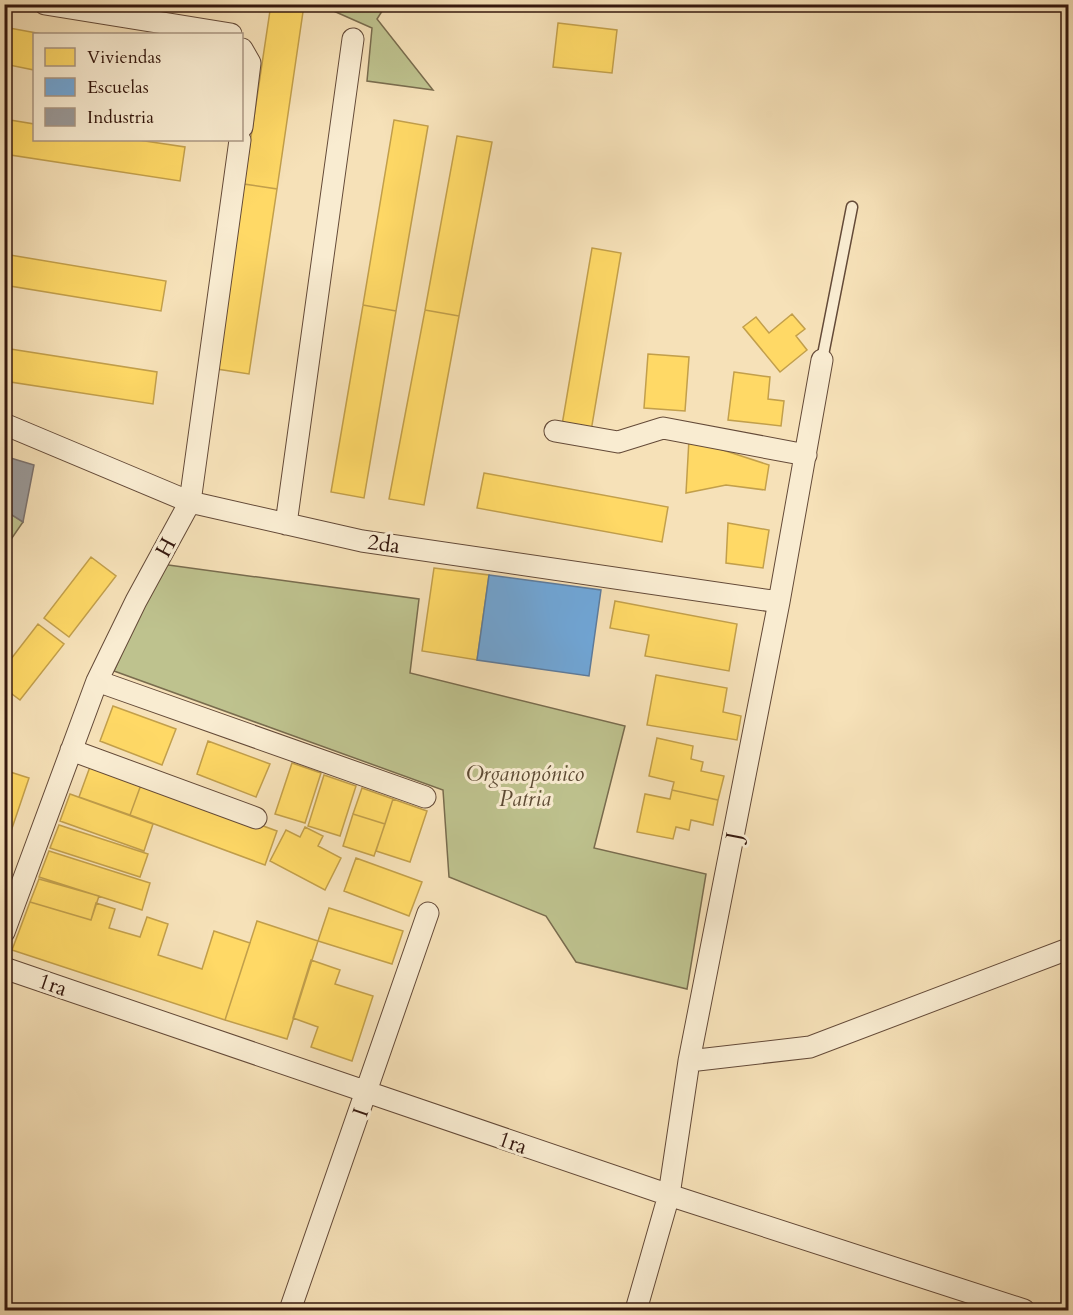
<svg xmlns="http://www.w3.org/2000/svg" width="1073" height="1315" viewBox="0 0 1073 1315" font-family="Cardo,serif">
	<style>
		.green { fill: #bec28e; stroke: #796c4e; stroke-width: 1.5 }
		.homes { fill: #ffd966; stroke: #c29f4b; stroke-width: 1.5 }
		.schools { fill: #6fa8dc; stroke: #5d7c9e; stroke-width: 1.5 }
		.industry { fill: #999; stroke: #7b726f; stroke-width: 1.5 }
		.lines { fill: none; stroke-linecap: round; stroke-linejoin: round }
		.lane-casing { stroke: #644a38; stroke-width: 13 }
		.street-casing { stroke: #644a38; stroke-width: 23 }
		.lane { stroke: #f9ecd1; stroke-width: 10 }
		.street { stroke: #f9ecd1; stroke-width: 21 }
		.labels { text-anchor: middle; stroke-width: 6; stroke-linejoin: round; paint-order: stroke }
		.street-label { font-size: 22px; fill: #34170d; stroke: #f9ecd1 }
		.park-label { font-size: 22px; font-style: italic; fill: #5d4a34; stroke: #f9ecd1 }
	</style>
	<rect width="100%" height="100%" fill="#f6e1b8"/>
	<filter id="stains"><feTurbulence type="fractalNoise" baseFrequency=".00333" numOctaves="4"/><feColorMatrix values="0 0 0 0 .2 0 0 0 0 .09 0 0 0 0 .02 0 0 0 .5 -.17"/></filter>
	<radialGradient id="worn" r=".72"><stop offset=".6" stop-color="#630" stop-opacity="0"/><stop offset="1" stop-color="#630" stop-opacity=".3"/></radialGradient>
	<!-- green -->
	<path class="green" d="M320 5H386L377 19 433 90 367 81 372 28Z
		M5 510 23 522 5 548Z
		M161 564 419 599 410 673 625 726 594 848 706 874 687 989 576 962 546 916 449 877 443 790 114 671Z"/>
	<!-- homes -->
	<path class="homes" d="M271 4 304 5 277 189 244 184Z
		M558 23 617 30 612 73 553 67Z
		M4 27 42 34H34V70L4 64Z
		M4 119 34 124V140H138L185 147 180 181 4 154Z
		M394 120 428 126 396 311 363 305Z
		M457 136 492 142 459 316 425 310Z
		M244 184 277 189 249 374 217 369Z
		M592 248 621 253 591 431 562 425Z
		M4 254 166 281 161 311 4 285Z
		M363 305 396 311 364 498 331 492Z
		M425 310 459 316 424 505 389 499Z
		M792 314 805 329 796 336 807 350 780 372 743 327 756 317 769 333Z
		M4 348 157 372 153 404 4 381Z
		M648 354 689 357 685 411 644 408Z
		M734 372 770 377 768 399 784 401 781 426 728 420Z
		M689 439 769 465 765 490 726 485 686 493Z
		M484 473 668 507 662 542 477 508Z
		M728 523 769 530 763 568 726 563Z
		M91 557 116 576 69 637 44 618Z
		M434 568 489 575 477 660 422 651Z
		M615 601 737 624 729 671 645 656 649 635 610 628Z
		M38 624 64 644 20 700 4 688V668Z
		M656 675 727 688 723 712 741 716 737 740 647 725Z
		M113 706 176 729 162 765 100 741Z
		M657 738 693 746 691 759 703 762 701 771 724 776 718 800 672 790 674 782 649 776Z
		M208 741 270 764 256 797 197 774Z
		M292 763 321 773 305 823 275 814Z
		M91 764 142 782 130 815 79 797Z
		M4 770 29 778 4 852Z
		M324 775 356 786 340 836 308 826Z
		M142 782 277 831 265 865 130 815Z
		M362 788 393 799 385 824 353 814Z
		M672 790 718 800 713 825 691 820 689 830 676 827 673 839 637 832 645 794 670 799Z
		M70 794 153 824 144 851 60 821Z
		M393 799 427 811 410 862 376 851Z
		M353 814 385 824 374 856 343 846Z
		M59 825 148 854 140 877 50 848Z
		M305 827 323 836 318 846 341 858 325 890 270 861 286 830 300 837Z
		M49 851 150 883 142 910 39 877Z
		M356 858 422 882 409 916 344 891Z
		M39 879 99 896 91 920 30 902Z
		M30 902 91 920 96 903 115 909 109 928 140 937 147 917 168 924 158 955 202 969 214 931 250 943 225 1020 12 950Z
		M329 908 403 931 392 964 318 941Z
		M257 921 318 941 287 1039 225 1020Z
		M311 960 340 970 335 984 373 996 352 1061 311 1047 318 1027 293 1018Z"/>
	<!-- schools -->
	<path class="schools" d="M489 575 601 590 589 676 477 660Z"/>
	<!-- industry -->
	<path class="industry" d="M4 456 34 465 23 522 4 510Z"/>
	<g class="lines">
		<defs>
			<path id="lane" d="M822 360 852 207"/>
			<path id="street" d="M45 4 231 34
				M242 49 250 63 242 127
				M4 424 190 502 362 541 779 602
				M555 431 618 442 663 428 806 455
				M286 524 353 39
				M97 681 425 797
				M71 750 256 818
				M4 932 97 681 136 601 190 502 240 140
				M4 968 669 1195 1024 1310
				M689 1061 810 1047 1068 949
				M290 1310 428 913
				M636 1310 669 1195 689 1061 779 602 822 360"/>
		</defs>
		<!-- lane casing -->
		<use href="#lane" class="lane-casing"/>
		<!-- street casing -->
		<use href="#street" class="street-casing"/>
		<!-- lane -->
		<use href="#lane" class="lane"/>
		<!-- street -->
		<use href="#street" class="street"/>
	</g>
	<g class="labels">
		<!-- street labels -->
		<g class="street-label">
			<text transform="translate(384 543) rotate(8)" y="8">2da</text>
			<text transform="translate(165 547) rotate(-62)" y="8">H</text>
			<text transform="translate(733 836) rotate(-79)" y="8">J</text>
			<text transform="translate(53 984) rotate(19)" y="8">1ra</text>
			<text transform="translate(360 1112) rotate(-71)" y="8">I</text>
			<text transform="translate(513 1142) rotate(19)" y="8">1ra</text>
		</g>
		<!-- park labels -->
		<g class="park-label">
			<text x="525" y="781">Organopónico<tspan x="525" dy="25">Patria</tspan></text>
		</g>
	</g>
	<!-- margin -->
	<rect width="1073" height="1315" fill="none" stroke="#f6e1b8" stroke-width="24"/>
	<rect x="6" y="6" width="1061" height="1303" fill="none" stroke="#34170d" stroke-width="3"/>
	<rect x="12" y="12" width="1049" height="1291" fill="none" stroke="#34170d" stroke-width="1.5"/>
	<!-- legend -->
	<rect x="33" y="33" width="210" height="108" fill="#f9ecd1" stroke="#aa9783" stroke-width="1.5"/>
	<rect x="45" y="48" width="30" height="18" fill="#ffd966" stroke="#aa9783" stroke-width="1.5"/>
	<text x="87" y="63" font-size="18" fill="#34170d">Viviendas</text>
	<rect x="45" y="78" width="30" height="18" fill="#6fa8dc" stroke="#aa9783" stroke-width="1.5"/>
	<text x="87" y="93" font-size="18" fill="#34170d">Escuelas</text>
	<rect x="45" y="108" width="30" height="18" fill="#999999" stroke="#aa9783" stroke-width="1.5"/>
	<text x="87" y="123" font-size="18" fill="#34170d">Industria</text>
	<rect width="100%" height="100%" filter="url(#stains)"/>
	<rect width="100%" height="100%" fill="url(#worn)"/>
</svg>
